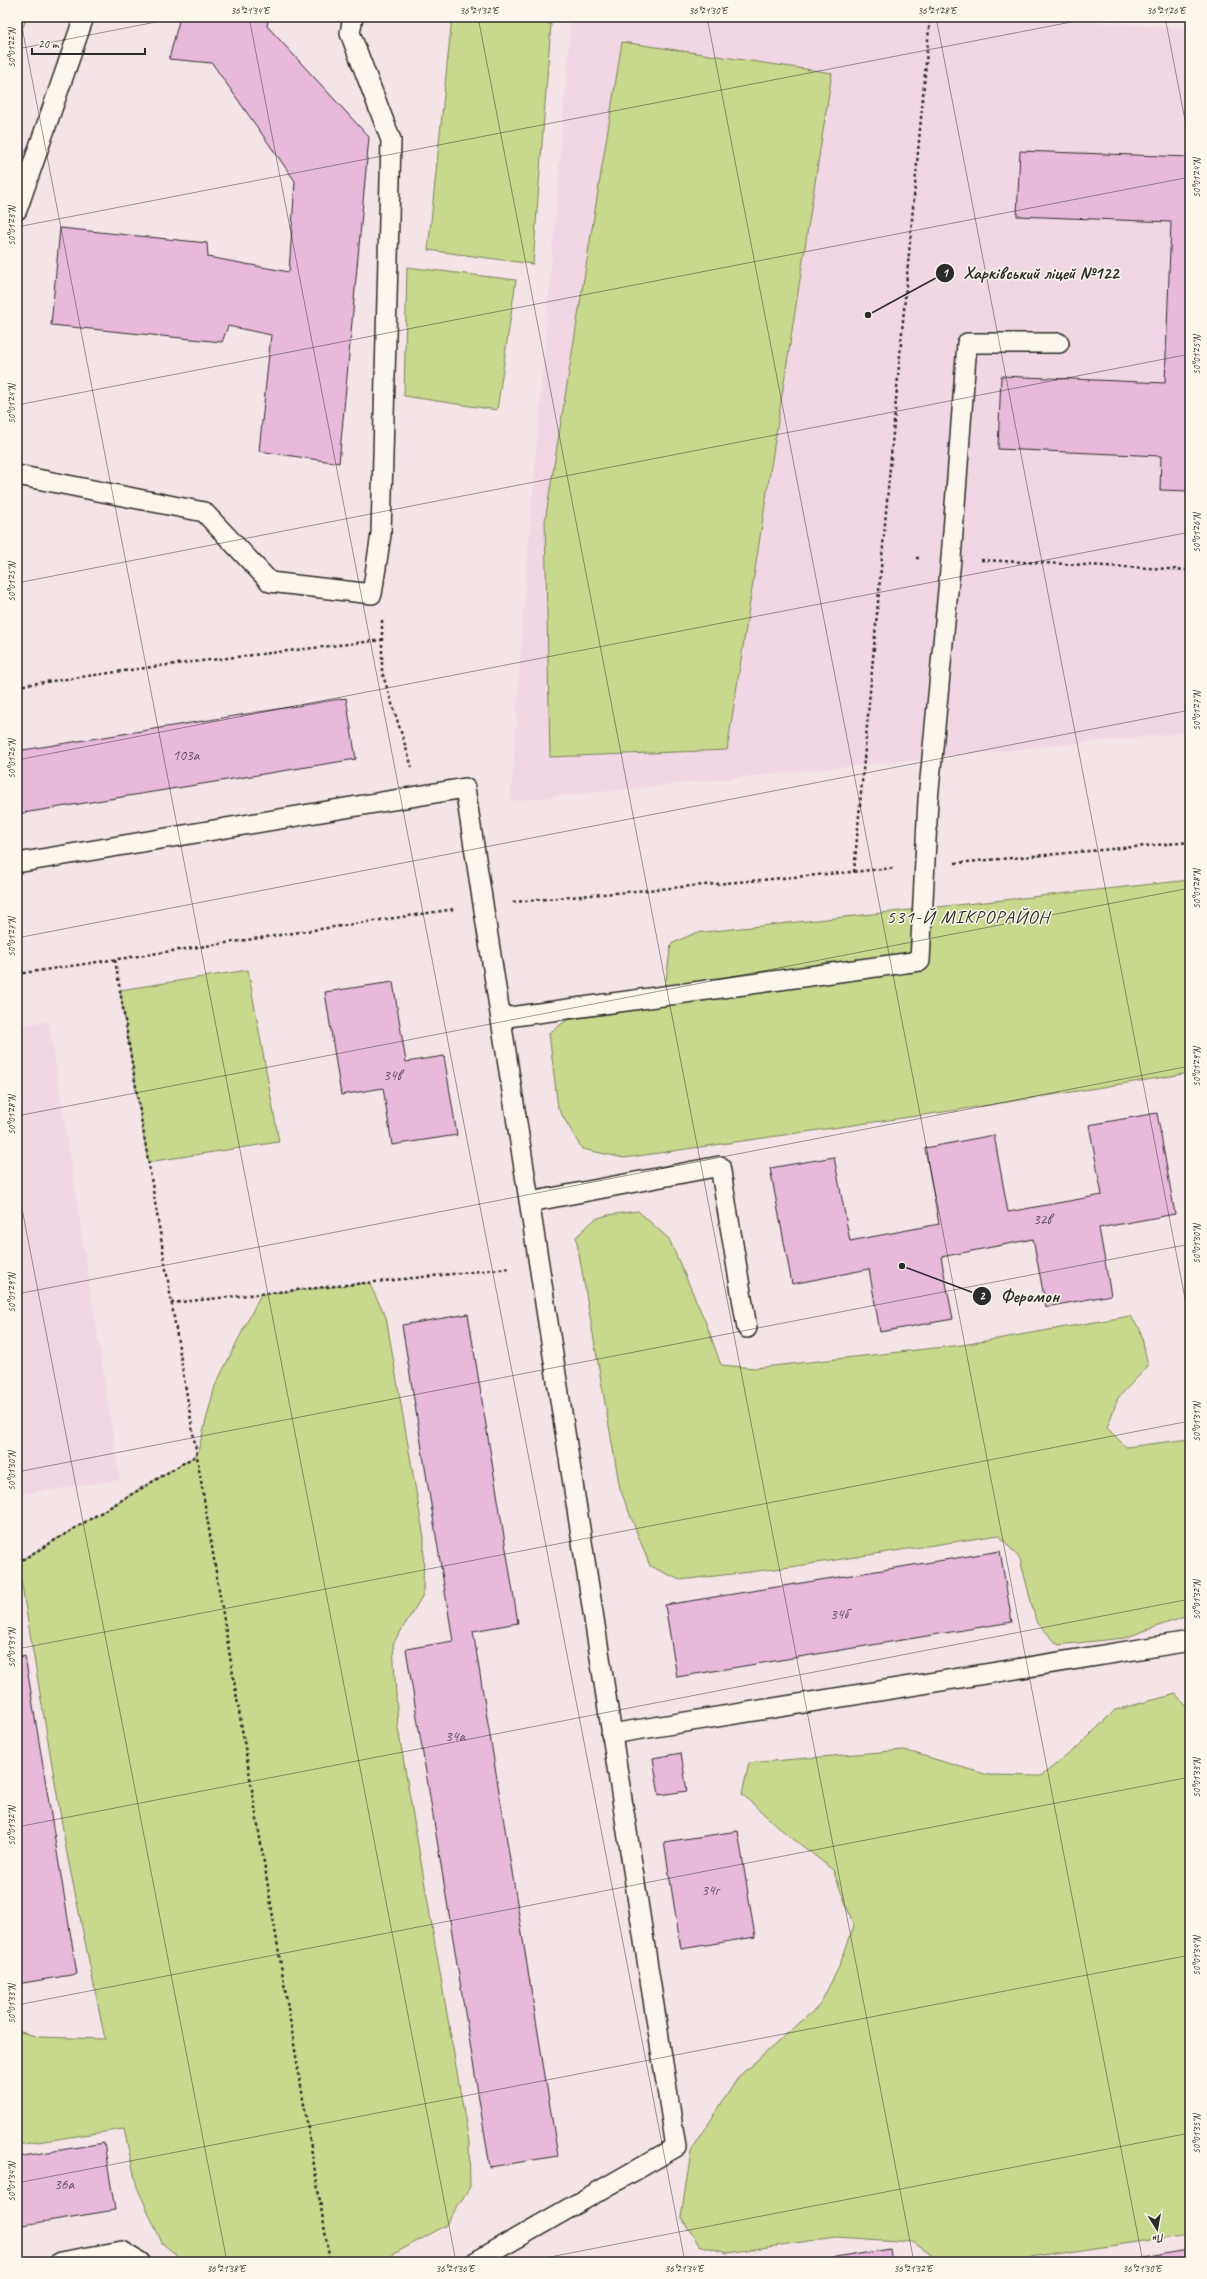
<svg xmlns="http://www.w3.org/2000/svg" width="1207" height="2279" viewBox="0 0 1207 2279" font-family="Caveat,sans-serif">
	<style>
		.built { fill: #f1d7e3 }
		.green { fill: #c8d88c; stroke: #7a825c }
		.building { fill: #e8b9db; stroke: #2b2b2b }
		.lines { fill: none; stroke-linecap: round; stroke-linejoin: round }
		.service-casing { stroke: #2b2b2b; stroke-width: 22 }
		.path { stroke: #2b2b2b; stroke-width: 2.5; stroke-dasharray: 3 3; stroke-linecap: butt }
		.service { stroke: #fbf7ec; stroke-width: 19 }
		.ticks { fill: none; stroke: #2b2b2b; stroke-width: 1; stroke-opacity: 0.45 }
		.labels { text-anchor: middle; stroke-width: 3; stroke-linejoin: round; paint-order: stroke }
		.number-label { font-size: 15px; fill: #5a4e57 }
		.quarter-label { font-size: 19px; letter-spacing: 1px; fill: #2b2b2b; stroke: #fbf7ec }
		.leader { fill: none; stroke: #2b2b2b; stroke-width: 1.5 }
		.callout-dot { fill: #2b2b2b; stroke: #fbf7ec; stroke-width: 1.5 }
		.mark-label { font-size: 12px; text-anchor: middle; font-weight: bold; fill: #fff }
		.callout-label { font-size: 18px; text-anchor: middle; font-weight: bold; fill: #2b2b2b; stroke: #fbf7ec; stroke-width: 3; stroke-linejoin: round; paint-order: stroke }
		.neatline { fill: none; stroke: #2b2b2b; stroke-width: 1.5 }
		.ticks-label { font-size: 10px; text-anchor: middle; fill: #2b2b2b }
	</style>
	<rect width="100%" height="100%" fill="#f5e4e7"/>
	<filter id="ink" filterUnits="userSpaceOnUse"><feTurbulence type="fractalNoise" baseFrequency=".025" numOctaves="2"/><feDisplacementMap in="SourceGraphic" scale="8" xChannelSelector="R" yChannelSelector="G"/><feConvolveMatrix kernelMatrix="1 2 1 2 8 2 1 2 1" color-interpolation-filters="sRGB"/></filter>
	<g filter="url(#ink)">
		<!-- built -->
		<path class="built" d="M571 17H1006L1190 28V732L511 801 524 603Z
			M49 1021 120 1480 17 1495V1026Z"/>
		<!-- green -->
		<path class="green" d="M17 17H27L17 42Z
			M452 17H483L551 24 533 264 428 250Z
			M622 42 832 73 727 750 550 757 545 521Z
			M407 267 516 280 497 410 404 396Z
			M1190 880V1073L958 1110 624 1158 582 1149 558 1108 549 1033 567 1020 657 1007 666 980 671 944 695 933Z
			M248 970 279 1142 148 1162 120 990Z
			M638 1211 669 1239 706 1323 721 1365 755 1368 962 1345 1130 1316 1140 1329 1148 1366 1118 1398 1107 1428 1126 1447 1190 1439V1615L1124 1638 1058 1645 1036 1621 1020 1559 999 1535 784 1568 680 1580 650 1566 620 1489 576 1237 595 1219 608 1215Z
			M369 1283 386 1317 424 1538 423 1595 393 1644 398 1728 469 2142 470 2187 445 2226 379 2262H185L162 2243 137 2187 124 2129 17 2145V2031L39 2037 105 2039 67 1854 18 1562 197 1455 215 1386 261 1294Z
			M1176 1694 1190 1711V2234L1003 2262H941L913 2242 836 2237 727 2253 699 2245 681 2217 691 2151 739 2076 819 2006 839 1967 854 1926 833 1870 777 1826 742 1794 749 1763 904 1750 988 1775 1041 1776 1080 1745 1115 1710Z"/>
		<!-- building -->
		<path class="building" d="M180 17H269L267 26 369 137 339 463 259 451 271 335 228 326 222 342 51 325 60 228 207 243 208 257 289 272 295 181 212 63 169 59Z
			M1020 151 1190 157V491L1160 490 1161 456 998 449 1001 376 1165 383 1171 222 1017 216Z
			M346 698 356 759 17 814V751Z
			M393 982 406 1062 444 1056 457 1135 392 1145 383 1088 341 1095 325 992Z
			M1157 1113 1175 1214 1099 1228 1111 1295 1046 1307 1033 1239 941 1257 953 1319 880 1332 869 1269 792 1284 770 1168 834 1157 850 1241 939 1224 925 1148 994 1135 1008 1212 1102 1195 1089 1125Z
			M468 1314 518 1623 473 1631 558 2156 490 2167 406 1649 453 1641 402 1325Z
			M1000 1551 1012 1622 677 1677 665 1605Z
			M25 1656 77 1974 17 1984V1657Z
			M681 1753 687 1791 659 1795 653 1758Z
			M738 1831 755 1937 681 1949 664 1842Z
			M104 2143 115 2210 17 2226V2157Z
			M889 2249 891 2262H812Z
			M1190 2251V2262H1124Z"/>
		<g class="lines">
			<defs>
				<path id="service" d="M17 210 84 17
					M17 475 204 512 270 582 372 594 381 534 391 140 350 33 353 17
					M17 863 465 788 676 2147 475 2262
					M501 1018 920 961 928 800 951 559 967 343H1059
					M530 1202 720 1166 747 1328
					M611 1734 1190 1641
					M60 2262 122 2251 140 2262"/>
			</defs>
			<!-- service casing -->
			<use href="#service" class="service-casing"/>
			<!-- path -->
			<path class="path" d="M916 558H922
				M981 560 1190 570
				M382 620V672L412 767
				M17 686 159 666 382 640
				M955 863 1190 842
				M854 872 930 17
				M513 902 895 868
				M115 960 330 2262
				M17 974 455 909
				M171 1303 510 1268
				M17 1563 197 1455"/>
			<!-- service -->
			<use href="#service" class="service"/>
		</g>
	</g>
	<!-- ticks -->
	<path class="ticks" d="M20 17 456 2262M249 17 685 2262M478 17 914 2262M707 17 1143 2262M936 17 1190 1324M1165 17 1190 146M17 49 182 17M17 227 1097 17M17 405 1190 177M17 583 1190 354M17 760 1190 532M17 938 1190 710M17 1116 1190 888M17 1183 227 2262M17 1294 1190 1066M17 1472 1190 1244M17 1649 1190 1421M17 1827 1190 1599M17 2005 1190 1777M17 2183 1190 1955M524 2262 1190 2133"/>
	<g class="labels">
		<!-- number labels -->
		<g class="number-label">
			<text x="186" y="760">103а</text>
			<text x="392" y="1080">34в</text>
			<text x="1042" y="1224">32в</text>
			<text x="839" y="1619">34б</text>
			<text x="455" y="1741">34а</text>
			<text x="710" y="1895">34г</text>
			<text x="64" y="2189">36а</text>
		</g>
		<!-- quarter labels -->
		<g class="quarter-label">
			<text x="968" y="923">531-Й МІКРОРАЙОН</text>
		</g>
	</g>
	<!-- callouts -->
	<path class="leader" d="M868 315L945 273M902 1266L982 1296"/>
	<g class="callout-dot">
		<circle cx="868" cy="315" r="4"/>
		<circle cx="902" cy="1266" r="4"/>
		<circle cx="945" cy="273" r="10"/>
		<circle cx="982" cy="1296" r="10"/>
	</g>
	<g class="mark-label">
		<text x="945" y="277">1</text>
		<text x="982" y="1300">2</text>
	</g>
	<g class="callout-label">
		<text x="1041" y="279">Харківський ліцей №122</text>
		<text x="1030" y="1302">Феромон</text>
	</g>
	<!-- margin -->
	<rect width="1207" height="2279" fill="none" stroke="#fbf7ec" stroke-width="44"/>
	<!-- north arrow -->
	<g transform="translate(1157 2229) rotate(169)" stroke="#fbf7ec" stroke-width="3" paint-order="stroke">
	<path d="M0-3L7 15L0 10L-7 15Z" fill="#2b2b2b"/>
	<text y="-6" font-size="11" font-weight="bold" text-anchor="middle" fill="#2b2b2b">Пн</text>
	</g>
	<!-- scale -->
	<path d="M32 48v6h113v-6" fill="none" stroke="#2b2b2b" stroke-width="2"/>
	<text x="38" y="48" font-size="12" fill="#2b2b2b" stroke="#fbf7ec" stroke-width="3" paint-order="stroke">20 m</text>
	<rect x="22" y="22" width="1163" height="2235" class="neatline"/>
	<g class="ticks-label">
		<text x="250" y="14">36°21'34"E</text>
		<text x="479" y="14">36°21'32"E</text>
		<text x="708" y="14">36°21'30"E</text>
		<text x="937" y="14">36°21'28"E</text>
		<text x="1166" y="14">36°21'26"E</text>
		<text transform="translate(11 48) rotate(-90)" y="4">50°01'22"N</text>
		<text transform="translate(1196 178) rotate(-90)" y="4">50°01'24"N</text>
		<text transform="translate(11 226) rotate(-90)" y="4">50°01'23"N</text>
		<text transform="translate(1196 355) rotate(-90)" y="4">50°01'25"N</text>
		<text transform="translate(11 404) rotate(-90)" y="4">50°01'24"N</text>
		<text transform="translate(1196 533) rotate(-90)" y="4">50°01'26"N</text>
		<text transform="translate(11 582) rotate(-90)" y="4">50°01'25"N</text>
		<text transform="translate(1196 711) rotate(-90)" y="4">50°01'27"N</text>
		<text transform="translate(11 759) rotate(-90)" y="4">50°01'26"N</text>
		<text transform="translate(1196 889) rotate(-90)" y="4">50°01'28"N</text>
		<text transform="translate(11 937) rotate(-90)" y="4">50°01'27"N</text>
		<text transform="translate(1196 1067) rotate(-90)" y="4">50°01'29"N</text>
		<text transform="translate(11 1115) rotate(-90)" y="4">50°01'28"N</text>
		<text transform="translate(1196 1244) rotate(-90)" y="4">50°01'30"N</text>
		<text transform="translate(11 1293) rotate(-90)" y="4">50°01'29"N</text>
		<text transform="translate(1196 1422) rotate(-90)" y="4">50°01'31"N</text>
		<text transform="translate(11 1471) rotate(-90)" y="4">50°01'30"N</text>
		<text transform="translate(1196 1600) rotate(-90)" y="4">50°01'32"N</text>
		<text transform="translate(11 1648) rotate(-90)" y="4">50°01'31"N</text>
		<text transform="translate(1196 1778) rotate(-90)" y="4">50°01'33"N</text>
		<text transform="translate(11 1826) rotate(-90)" y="4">50°01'32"N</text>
		<text transform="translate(1196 1956) rotate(-90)" y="4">50°01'34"N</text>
		<text transform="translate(11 2004) rotate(-90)" y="4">50°01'33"N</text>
		<text transform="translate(1196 2134) rotate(-90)" y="4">50°01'35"N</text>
		<text transform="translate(11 2182) rotate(-90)" y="4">50°01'34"N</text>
		<text x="226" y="2272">36°21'38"E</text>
		<text x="455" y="2272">36°21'36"E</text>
		<text x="684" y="2272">36°21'34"E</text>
		<text x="913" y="2272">36°21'32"E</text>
		<text x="1142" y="2272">36°21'30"E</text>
	</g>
</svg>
